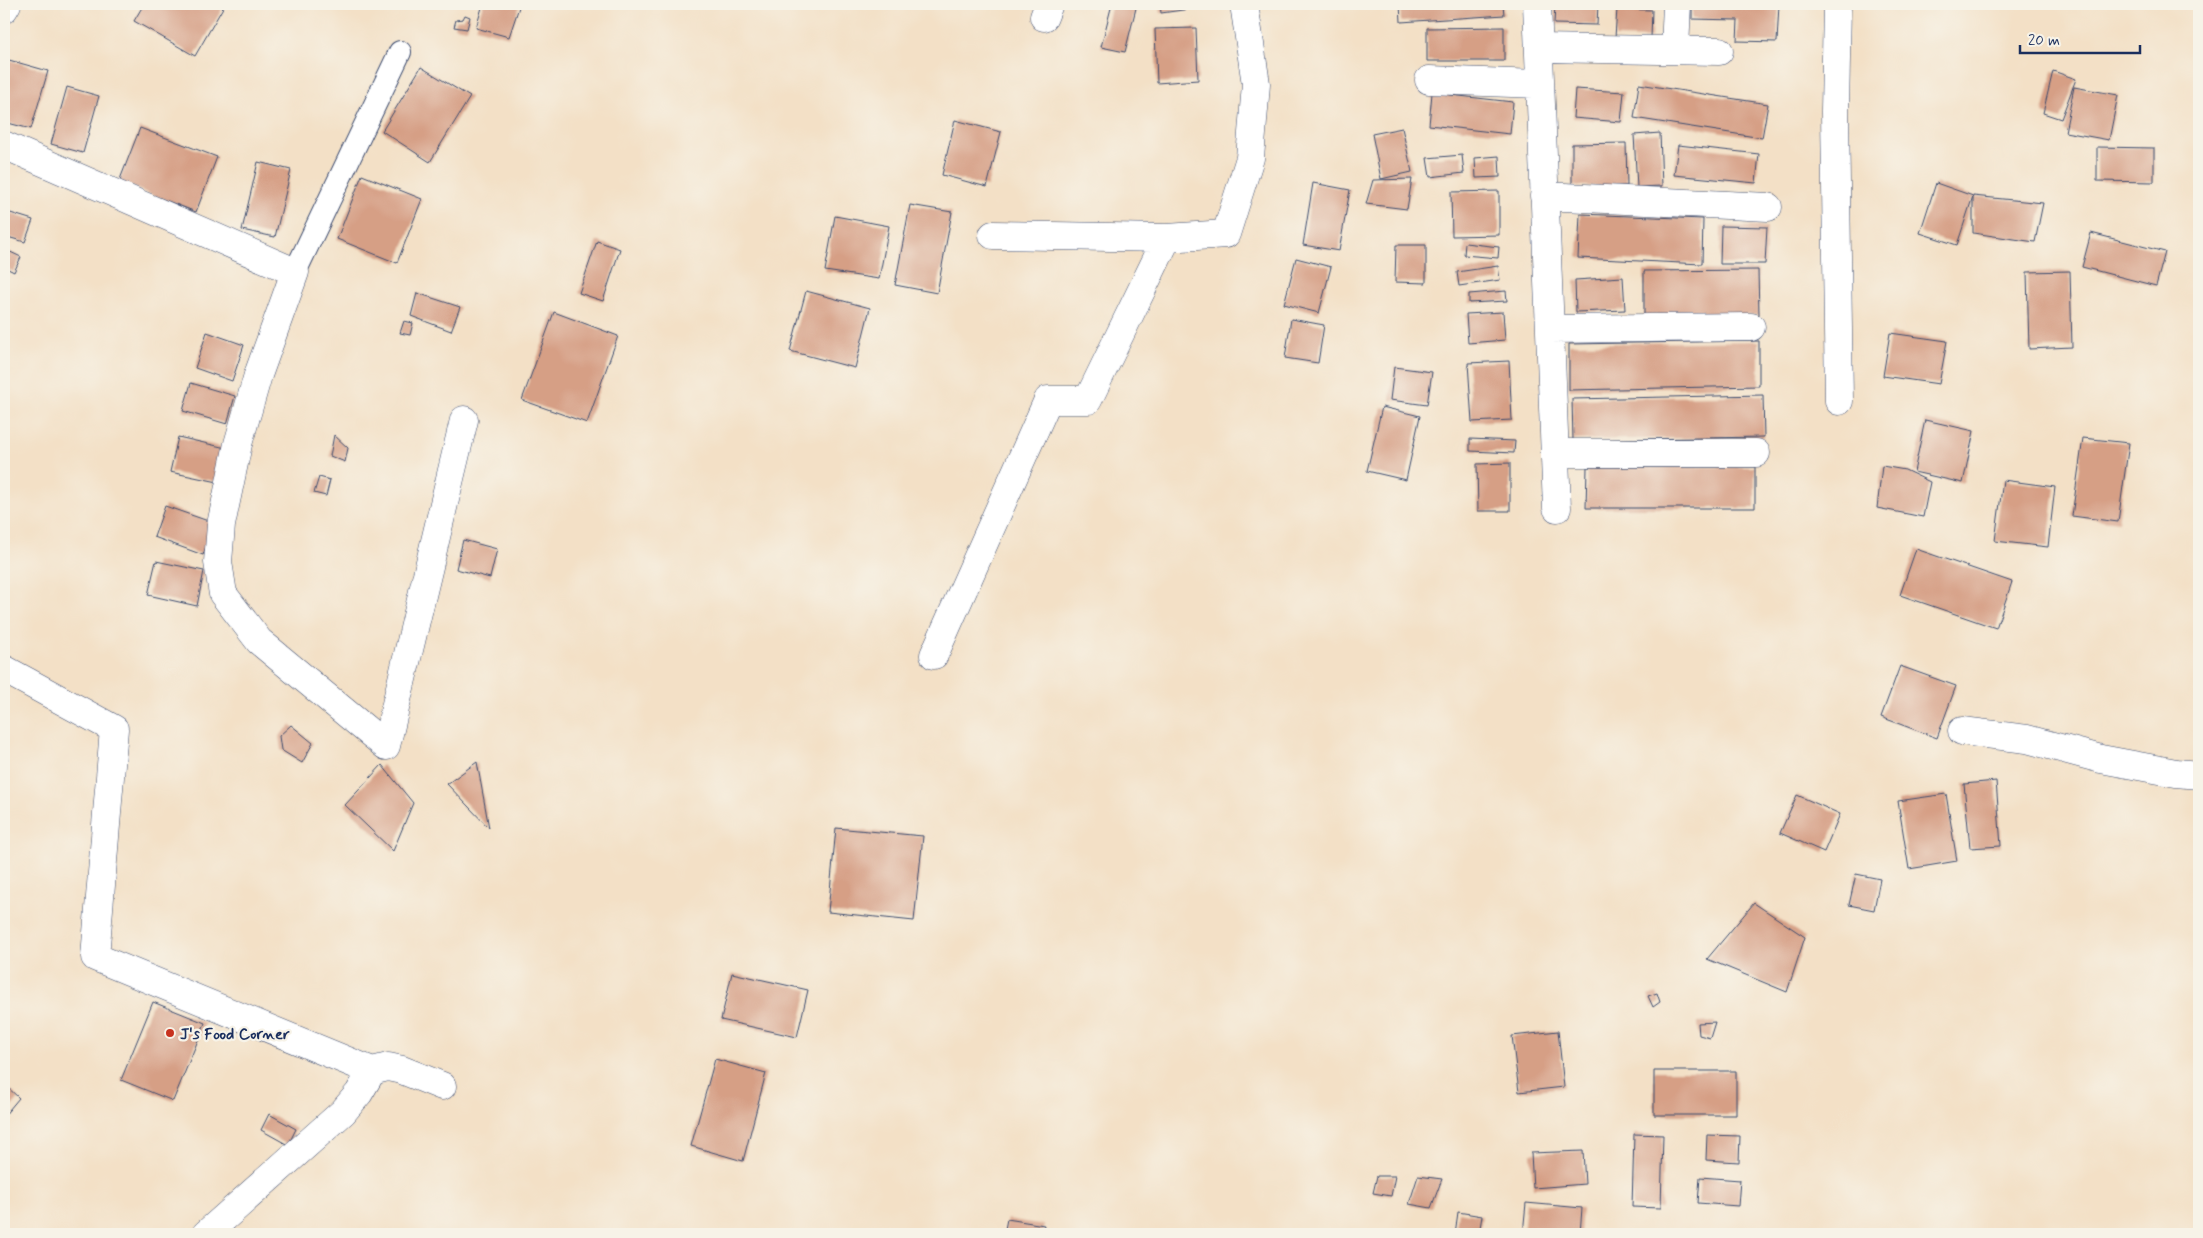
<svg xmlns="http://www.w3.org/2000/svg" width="2203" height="1238" viewBox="0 0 2203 1238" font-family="Mynerve,sans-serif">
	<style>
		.building { fill: #d69f85 }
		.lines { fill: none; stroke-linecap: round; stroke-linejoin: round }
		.service-casing { stroke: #3b4a6e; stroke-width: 24 }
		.minor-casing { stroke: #3b4a6e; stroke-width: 29 }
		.service { stroke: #fff; stroke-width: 22 }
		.minor { stroke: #fff; stroke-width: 28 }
		.poi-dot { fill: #c8321e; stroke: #f7f3e8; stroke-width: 2 }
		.labels { text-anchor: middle; stroke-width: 4.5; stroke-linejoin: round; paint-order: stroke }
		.poi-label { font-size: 16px; font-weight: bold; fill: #1b2f5e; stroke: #f7f3e8; text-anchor: start }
	</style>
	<rect width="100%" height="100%" fill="#f7f3e8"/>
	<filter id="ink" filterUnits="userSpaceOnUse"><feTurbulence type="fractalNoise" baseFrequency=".02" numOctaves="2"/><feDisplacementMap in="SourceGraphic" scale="10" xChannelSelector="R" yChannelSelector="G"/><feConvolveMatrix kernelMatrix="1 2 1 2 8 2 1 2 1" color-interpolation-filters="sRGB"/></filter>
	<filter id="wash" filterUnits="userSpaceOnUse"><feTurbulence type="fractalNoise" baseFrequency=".0096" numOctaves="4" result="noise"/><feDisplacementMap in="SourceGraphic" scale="20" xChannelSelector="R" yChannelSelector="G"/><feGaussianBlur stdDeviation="1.12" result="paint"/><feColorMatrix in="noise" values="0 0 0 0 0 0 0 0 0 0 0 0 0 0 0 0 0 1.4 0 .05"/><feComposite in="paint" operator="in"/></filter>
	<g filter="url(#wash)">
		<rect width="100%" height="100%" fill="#f3e0c6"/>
		<g id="blocks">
			<!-- building -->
			<path class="building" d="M144 4H225L195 56 134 21Z
				M483 4H520L509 37 476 28Z
				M1112 4H1137L1125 52 1101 47Z
				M1160 4H1212V6L1161 13Z
				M1400 4H1503L1504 15 1401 22Z
				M1555 4H1598L1597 25 1554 24Z
				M1692 4H1779L1777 42 1737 41 1738 20 1692 19Z
				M1617 9 1652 10 1651 38 1615 37Z
				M465 15 470 17 467 29 454 27 456 20 463 19Z
				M1504 27V61H1427V28Z
				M1196 28 1198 80 1157 83 1155 29Z
				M9 60 48 71 31 129 4 122V77Z
				M421 67 470 97 430 162 382 131Z
				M2053 71 2076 79 2061 119 2043 113Z
				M1639 84 1768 104 1762 138 1634 118Z
				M67 87 99 96 83 153 51 144Z
				M2074 87 2118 95 2109 140 2065 132Z
				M1575 89 1624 92 1621 122 1573 118Z
				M1432 93 1513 102 1510 134 1429 125Z
				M955 120 1001 132 987 187 942 175Z
				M140 128 217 157 196 212 119 182Z
				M1402 128 1412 172 1381 179 1372 134Z
				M1660 133 1662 186 1637 187 1634 135Z
				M1626 143 1627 186H1572V144Z
				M1678 145 1759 154 1756 183 1674 175Z
				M2097 147 2154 148V182L2097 181Z
				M1462 155 1464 173 1430 177 1427 158Z
				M1499 156 1500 177 1476 178 1475 158Z
				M258 162 291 170 275 237 242 230Z
				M362 175 422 199 397 263 337 239Z
				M1412 179 1407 209 1366 204 1373 180Z
				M1313 183 1350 190 1339 251 1303 245Z
				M1936 183 1973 196 2043 203 2035 242 1973 233V196L1957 245 1920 233Z
				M1499 191V235L1452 236 1451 192Z
				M910 205 952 212 937 293 895 285Z
				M4 211 33 220 25 242 4 236Z
				M1580 214 1703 219 1702 264 1578 258Z
				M835 216 889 226 879 279 825 271Z
				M1721 226 1767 227 1765 264H1720Z
				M2091 233 2165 252 2156 286 2082 267Z
				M597 241 620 249 603 301 579 293Z
				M1465 243 1499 247 1498 258 1464 255Z
				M1396 245H1426V283L1395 282Z
				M4 249 21 257 14 272 4 267Z
				M1296 258 1331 267 1319 313 1284 304Z
				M1498 266 1500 280 1459 286 1457 272Z
				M1758 270 1759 315H1644V271Z
				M2070 271 2072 347 2029 349 2027 272Z
				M1623 277 1625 310 1576 312 1575 280Z
				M806 291 870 308 855 368 790 351Z
				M1506 291 1507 301 1469 303V294Z
				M417 293 460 307 451 331 411 316Z
				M554 312 618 336 587 423 522 400Z
				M1503 312 1505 340 1468 343 1466 314Z
				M1291 319 1324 325 1318 363 1285 358Z
				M404 321 413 323 410 335 400 333Z
				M207 332 244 345 232 381 195 368Z
				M1890 333 1947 341 1939 384 1883 376Z
				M1759 341V386L1569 390V344Z
				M1509 361 1512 420 1472 422 1468 363Z
				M1394 367 1432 372 1427 405 1390 400Z
				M191 383 235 396 227 424 183 411Z
				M1763 395 1764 437 1573 440 1572 399Z
				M1382 407 1420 416 1406 480 1367 471Z
				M1925 420 1974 431 1963 483 1914 472Z
				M334 435 348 448 345 462 330 456Z
				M178 437 226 448 218 482 170 472Z
				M2083 438 2129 443 2118 522 2072 516Z
				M1470 439 1515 441 1514 453 1470 451Z
				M1510 463V511H1478L1477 464Z
				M1882 466 1905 470 1930 482 1923 517 1877 508Z
				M1587 467H1755V508H1586Z
				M319 477 330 480 326 496 314 493Z
				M2003 480 2055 487 2048 547 1995 541Z
				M165 506 214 523 203 555 154 537Z
				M463 540 497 549 490 578 456 569Z
				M1916 549 2012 582 1996 628 1900 595Z
				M156 561 204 571 197 606 148 595Z
				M1900 666 1956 686 1937 738 1881 717Z
				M291 725 313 743 302 763 281 750 279 736Z
				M477 762 489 828 447 784Z
				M382 765 413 803 393 851 345 805Z
				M1996 781 2001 846 1970 848 1964 784Z
				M1946 794 1957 861 1909 869 1898 801Z
				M1797 795 1840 814 1824 852 1780 833Z
				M836 828 923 836 914 921 828 912Z
				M1856 874 1880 879 1874 910 1849 905Z
				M1754 903 1805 937 1787 992 1707 959Z
				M732 973 808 990 797 1037 721 1020Z
				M1657 993 1660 1002 1653 1007 1648 996Z
				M153 1002 205 1023 173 1101 121 1080Z
				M1715 1022 1710 1038 1699 1035 1698 1023Z
				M1558 1031 1564 1087 1519 1092 1512 1036Z
				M715 1059 766 1073 743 1161 691 1146Z
				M1654 1071H1736V1115H1654Z
				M4 1084 19 1098 4 1116Z
				M269 1114 296 1129 288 1145 261 1130Z
				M1634 1134 1663 1135 1661 1208 1632 1207Z
				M1707 1135 1740 1136 1739 1162 1706 1160Z
				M1583 1151 1585 1184 1533 1188 1531 1153Z
				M1377 1176H1395L1391 1196 1373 1193Z
				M1418 1176 1442 1179 1431 1208 1409 1204Z
				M1700 1177 1740 1180 1738 1206 1698 1203Z
				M1526 1203 1582 1208 1580 1234H1523Z
				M1458 1212 1482 1216 1479 1234H1455Z
				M1007 1219 1044 1225 1042 1234H1004Z"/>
		</g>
	</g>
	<g filter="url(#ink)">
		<use href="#blocks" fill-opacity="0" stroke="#3b4a6e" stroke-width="1"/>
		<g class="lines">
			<defs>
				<path id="service" d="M295 272 400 52"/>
				<path id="minor" d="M1537 4 1557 508
					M1837 4 1835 112 1839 401
					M4 9 7 4
					M1044 17 1049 4
					M1539 48 1719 51
					M1675 50 1677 4
					M1429 80 1540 84
					M4 145 295 272 258 375 238 444 221 525 218 562 223 594 259 641 386 746 464 420
					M1544 196 1768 207
					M993 235 1167 238 1226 234 1250 158 1256 84 1244 4
					M1550 329 1751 327
					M1555 453H1756
					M934 655 1048 400H1088L1167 238
					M4 669 114 729 95 957 372 1071 388 1067 402 1070 442 1086
					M1962 731 2027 739 2101 759 2176 773 2199 775
					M206 1234 343 1112 359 1093 372 1071"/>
			</defs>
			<!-- service casing -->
			<use href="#service" class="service-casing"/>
			<!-- minor casing -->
			<use href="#minor" class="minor-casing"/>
			<!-- service -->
			<use href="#service" class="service"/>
			<!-- minor -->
			<use href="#minor" class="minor"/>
		</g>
	</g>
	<!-- markers -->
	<circle class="poi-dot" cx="170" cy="1033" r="5"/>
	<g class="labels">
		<!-- poi labels -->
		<g class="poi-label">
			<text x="180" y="1039">J's Food Corner</text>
		</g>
	</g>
	<!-- margin -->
	<rect width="2203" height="1238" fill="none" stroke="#f7f3e8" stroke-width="20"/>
	<!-- scale -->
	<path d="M2020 45v8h120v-8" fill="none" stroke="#1b2f5e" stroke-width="2.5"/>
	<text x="2028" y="45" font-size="15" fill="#1b2f5e" stroke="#f7f3e8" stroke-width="4" paint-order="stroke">20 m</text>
</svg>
